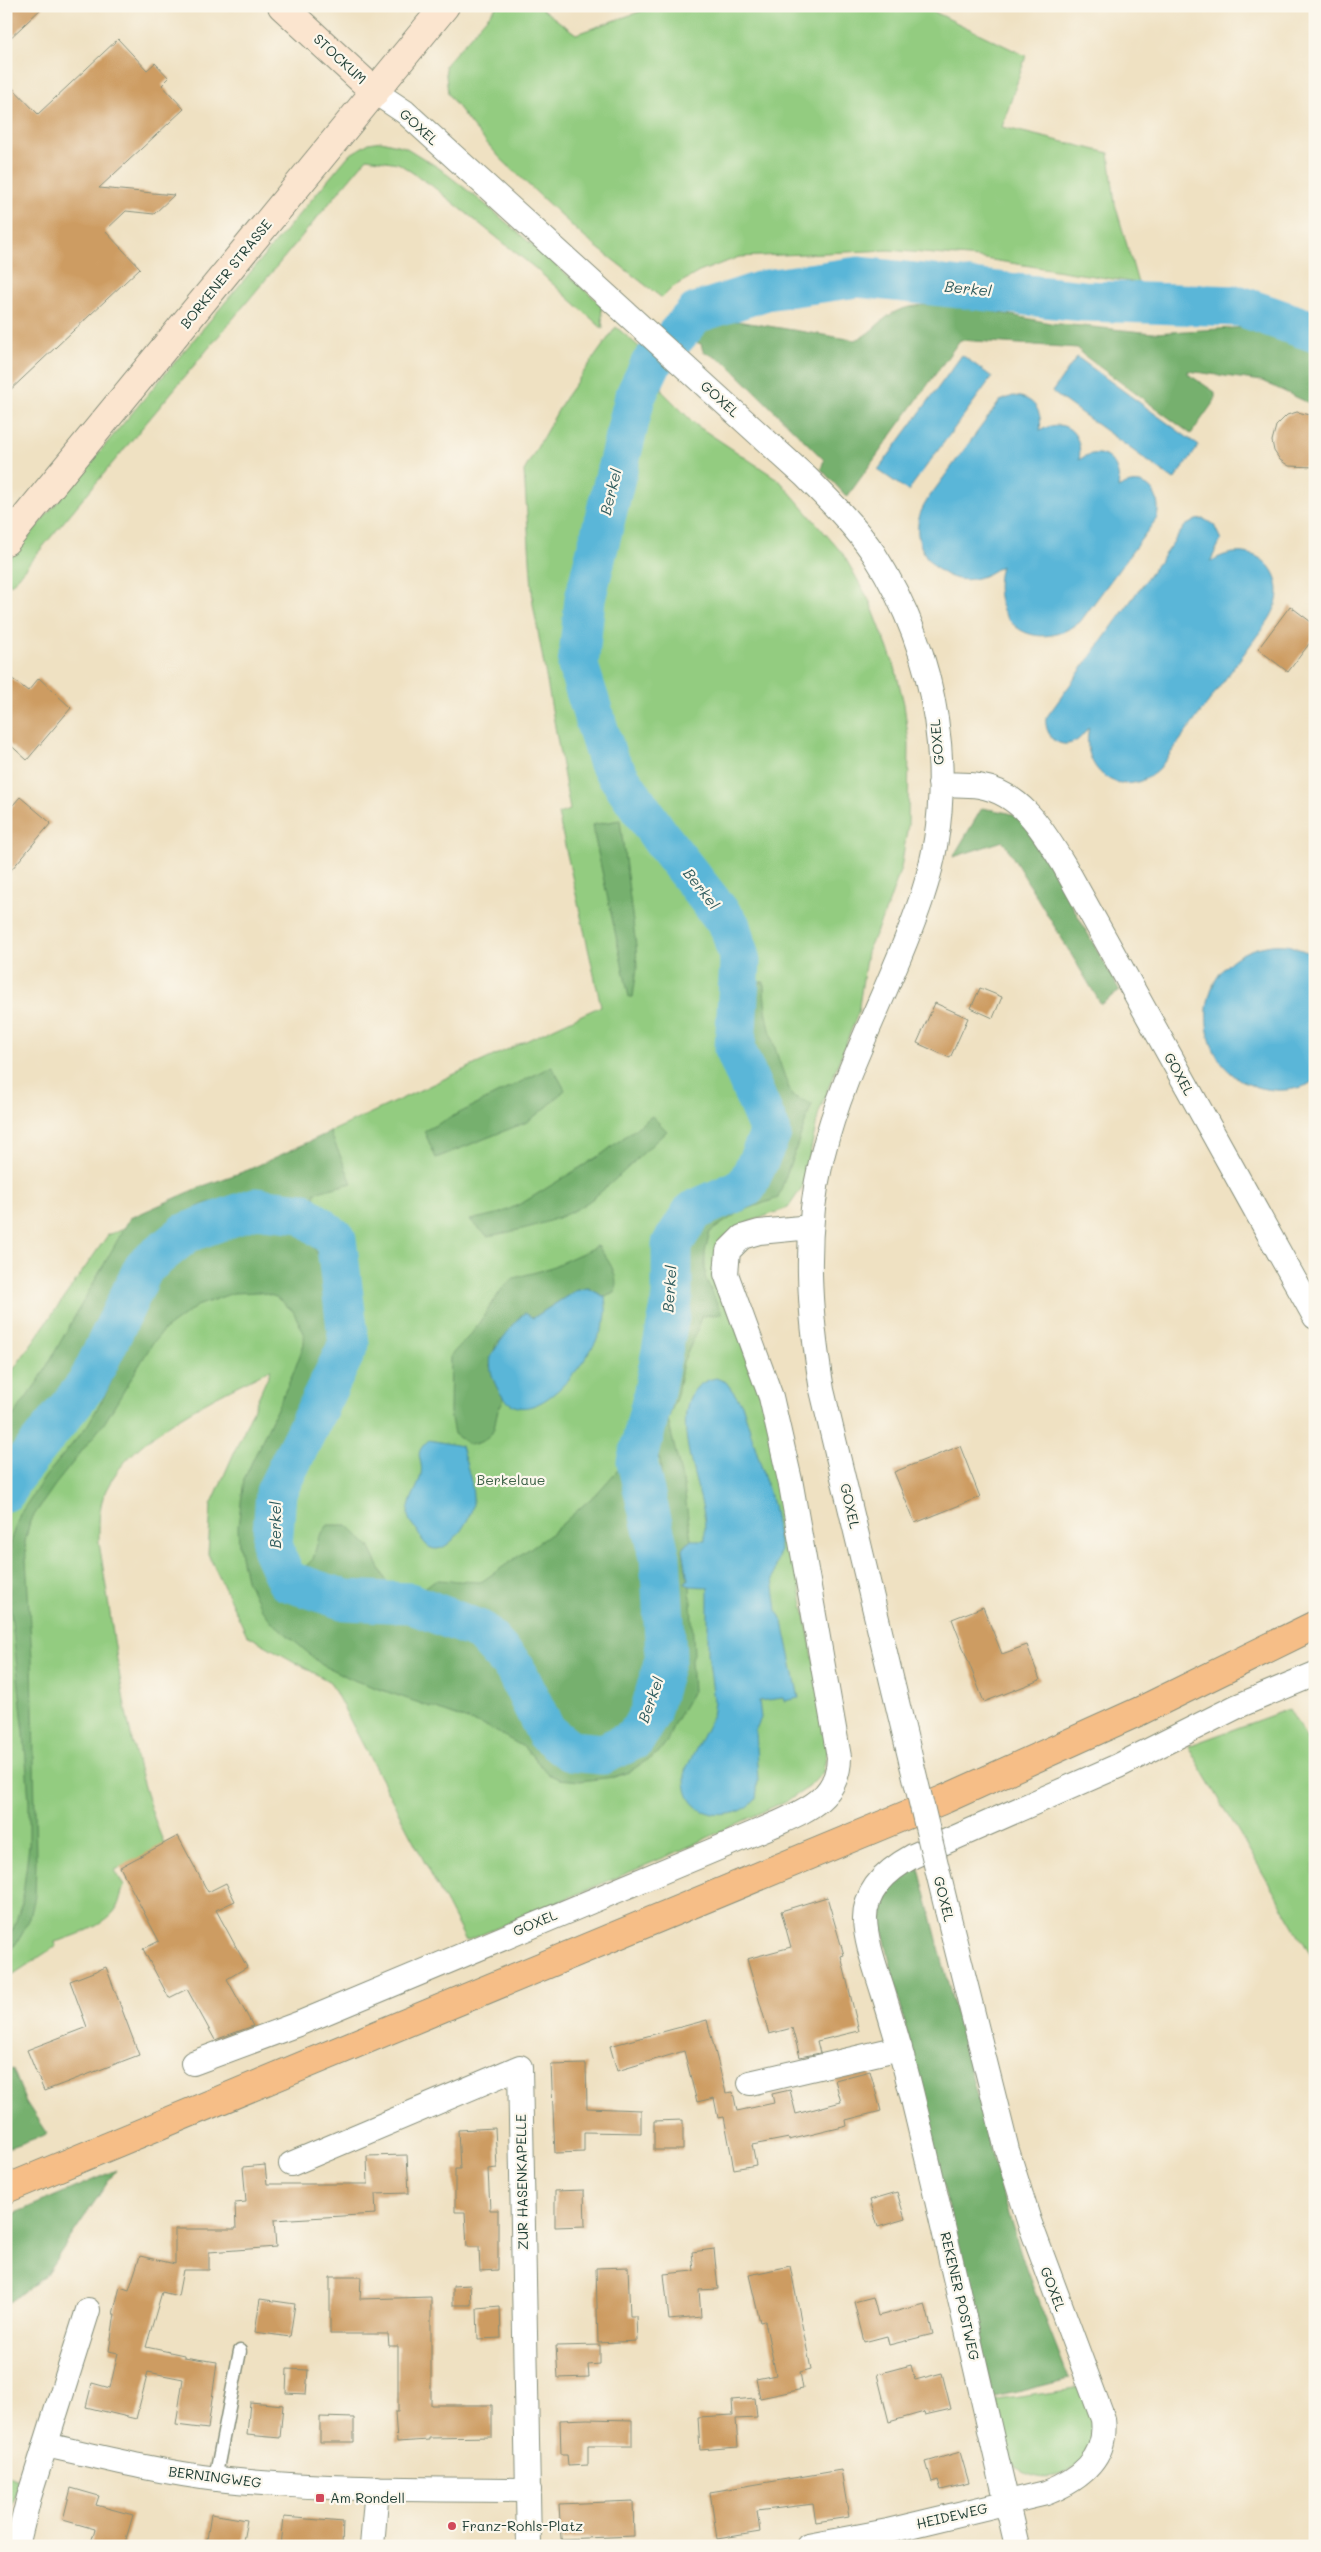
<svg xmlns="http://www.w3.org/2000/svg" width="1321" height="2552" viewBox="0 0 1321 2552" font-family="Mali,sans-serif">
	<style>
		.green { fill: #93cc80; stroke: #59845a }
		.forest { fill: #76b06e; stroke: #4a7651 }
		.water { fill: #5ab6d8; stroke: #3c7a86 }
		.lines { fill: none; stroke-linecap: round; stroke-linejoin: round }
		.river { stroke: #5ab6d8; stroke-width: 41 }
		.building { fill: #cd9c62 }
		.lane-casing { stroke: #878f7b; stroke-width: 15 }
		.street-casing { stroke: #878f7b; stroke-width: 26 }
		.secondary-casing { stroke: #878f7b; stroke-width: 30 }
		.primary-casing { stroke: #878f7b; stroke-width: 30 }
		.lane { stroke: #fff; stroke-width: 12 }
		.street { stroke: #fff; stroke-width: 24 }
		.secondary { stroke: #fbe5cf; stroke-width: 28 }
		.primary { stroke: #f6be87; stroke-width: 28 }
		.street-bridge-casing { stroke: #878f7b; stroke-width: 26; stroke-linecap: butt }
		.street-bridge { stroke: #fff; stroke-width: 24 }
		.poi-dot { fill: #d1495b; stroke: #fbf7ec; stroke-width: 2 }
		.labels { text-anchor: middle; stroke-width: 4.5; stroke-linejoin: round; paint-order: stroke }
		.street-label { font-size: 14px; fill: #1f3d34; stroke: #fbf7ec }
		.park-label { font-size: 14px; fill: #3c6147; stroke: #fbf7ec }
		.poi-label { font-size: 14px; fill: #1f3d34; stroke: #fbf7ec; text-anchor: start }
		.water-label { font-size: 15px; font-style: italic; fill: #2e5b5d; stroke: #fbf7ec }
	</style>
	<rect width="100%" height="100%" fill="#fbf7ec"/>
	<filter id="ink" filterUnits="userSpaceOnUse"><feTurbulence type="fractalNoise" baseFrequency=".02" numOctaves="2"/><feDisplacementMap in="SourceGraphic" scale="10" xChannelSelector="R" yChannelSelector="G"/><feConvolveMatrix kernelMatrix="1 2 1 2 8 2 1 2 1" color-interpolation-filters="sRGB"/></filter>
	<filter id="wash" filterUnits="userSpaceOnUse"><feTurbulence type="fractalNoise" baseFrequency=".0096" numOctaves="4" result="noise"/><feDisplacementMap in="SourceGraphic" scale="20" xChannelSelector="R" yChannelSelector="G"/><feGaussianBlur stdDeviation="1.12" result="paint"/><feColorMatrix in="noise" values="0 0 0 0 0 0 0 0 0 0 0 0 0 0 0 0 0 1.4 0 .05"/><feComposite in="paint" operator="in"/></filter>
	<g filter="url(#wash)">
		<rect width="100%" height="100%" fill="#efe1c2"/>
		<!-- green -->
		<path class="green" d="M497 6H538L576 34 656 6H922L1026 56 1002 127 1109 153 1115 204 1138 283 979 258 889 250 739 257 699 272 673 287 662 298 585 238 501 159 472 126 448 94 445 65Z
			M381 141 405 147 439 168 485 204 601 304 603 329 535 268 431 185 398 163 367 158 11 585 6 581V563L349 155 369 143Z
			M616 327 665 369 662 391 696 425 779 480 843 554 870 602 895 667 904 704 909 743 908 825 901 868 887 908 867 952 858 1013 819 1112 803 1186 788 1208 746 1223 721 1239 717 1267 767 1413 829 1742 823 1772 809 1787 792 1798 675 1853 466 1941 330 1682 247 1635 208 1554 211 1505 271 1369C217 1396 133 1433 106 1490 98 1507 99 1525 99 1543 116 1643 125 1753 165 1846L115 1870 124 1886C121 1893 120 1902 116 1909 105 1926 73 1937 55 1942L56 1946 6 1979V1958L9 1955H6V1380L108 1235 331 1135 330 1132 601 1006 558 814 570 810 533 604 524 471 565 398Z
			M1289 1709 1315 1753V1962L1188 1746Z
			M1082 2388C1085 2400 1094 2416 1094 2428 1094 2476 1035 2494 1006 2457 999 2448 995 2414 992 2401Z
			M6 2475 20 2481 6 2524Z"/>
		<!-- forest -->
		<path class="forest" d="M941 304 961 305 1050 323 1154 333 1250 327 1277 333 1315 348V406L1262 381 1188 371V374L1215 392V400L1191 434 1082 354 1078 348 960 340 847 497 821 469 824 460 725 362 703 351 701 344 693 341 713 324 737 321 855 340C869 335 875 326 887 317 902 305 923 305 941 304Z
			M982 808 1009 813 1024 820 1120 991 1101 1004 1003 841 953 857Z
			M620 820 636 946 637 968 633 997H629L592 825Z
			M755 982H764C764 1022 778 1059 792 1096L812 1104 778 1198 739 1212 710 1232 705 1252V1277L722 1314 701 1316 696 1334 683 1362 677 1395 668 1420 684 1487 691 1540 683 1549 688 1580 685 1583 690 1586 694 1654 691 1660 693 1691 673 1726 668 1740 658 1753 629 1772 614 1777 580 1781 559 1779 548 1774 525 1748 488 1727 356 1681 322 1665 271 1621 261 1608 246 1580 239 1546 238 1527 244 1479 293 1374 304 1344V1333L293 1311 276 1297 259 1292 233 1293 197 1306 163 1331 152 1344 105 1422 55 1485 30 1521 25 1542 32 1659 36 1861 35 1896 30 1918 21 1936 6 1958V1939L13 1930 22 1903 29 1845V1802L24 1733 9 1595 11 1539 20 1514 45 1477 87 1426 104 1397 141 1316 146 1295 155 1276 184 1250 229 1232 250 1227 291 1229 305 1238 314 1247 320 1259 326 1289 331 1339 317 1377 279 1453 264 1492 259 1538 263 1567 277 1589 315 1605 348 1612 403 1613 459 1632 500 1670 521 1715 542 1744 565 1759 587 1764 616 1762 633 1756 659 1733 667 1717 684 1659 680 1569 660 1494 661 1470 657 1440 662 1412 670 1389 674 1356 685 1328 686 1315 684 1248 699 1220 756 1189 768 1176 781 1145 783 1127 780 1108 744 1043 755 1006Z
			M552 1066 565 1090 547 1107 527 1122 436 1158 424 1131Z
			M652 1116 667 1131C642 1153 619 1178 592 1199 565 1220 520 1231 487 1236L470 1220 501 1213 524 1202 602 1154Z
			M330 1132 352 1183 314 1193 316 1197 290 1194 241 1196 203 1204 189 1212 136 1251 77 1371 6 1462V1426L39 1380 130 1218 203 1186 248 1170Z
			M598 1246C609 1262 619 1273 615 1293L605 1297 588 1288 575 1291 533 1318 521 1315 510 1332 496 1344 490 1366 504 1400C488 1420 505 1438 470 1445L454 1434 450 1413 451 1355 472 1333 504 1286 514 1278 547 1269Z
			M630 1461 655 1610 652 1651 644 1672 638 1714 632 1732 615 1742 597 1745H571L553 1732 524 1666 494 1620 443 1601 423 1589 435 1580 481 1582 552 1533 598 1492 625 1462Z
			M328 1525H347L369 1546 392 1593 359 1590 298 1574 313 1559 319 1537Z
			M917 1861 1000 2187 1027 2272 1069 2379 993 2398 879 1915 890 1886Z
			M13 2069 26 2102 47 2134 6 2149V2071Z
			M116 2170 44 2277 6 2305V2217Z"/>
		<!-- water -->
		<path class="water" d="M962 355 992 377 908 491 878 470Z
			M1077 357 1199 446 1174 480 1052 392Z
			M1013 396C1034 397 1043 411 1040 431 1064 415 1084 434 1079 460 1101 443 1123 463 1118 488 1143 473 1163 491 1157 518L1080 622C1033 657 986 621 1001 566 992 572 984 577 973 579 943 585 914 553 918 524 919 513 924 505 930 496L1000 401Z
			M1204 519 1214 525 1221 540 1210 562C1255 533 1298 577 1268 621L1159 769C1124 803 1079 773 1089 727 1085 732 1081 739 1074 742 1058 750 1044 734 1046 718L1185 526 1196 520Z
			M1288 945 1315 955V1081C1304 1088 1288 1091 1275 1090 1189 1086 1182 959 1266 946 1273 944 1281 945 1288 945Z
			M588 1288 605 1297C606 1305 607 1313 605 1320 598 1348 551 1414 518 1407 501 1404 487 1373 491 1357 492 1351 520 1315 525 1313L533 1318 575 1291Z
			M716 1378 726 1382 742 1404 773 1505 780 1549 773 1579 777 1611 783 1622 799 1698 784 1701 783 1698 759 1701 761 1718 755 1731 758 1780 756 1799C741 1819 702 1821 689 1798 685 1790 685 1781 685 1771L712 1717 714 1701 708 1653V1587L690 1586 684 1583 688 1580 683 1549 691 1540H705C705 1532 705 1522 704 1514 698 1479 659 1389 716 1378Z
			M429 1440 461 1446C466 1464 474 1484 473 1503 473 1517 448 1556 431 1548 424 1545 420 1536 417 1530 413 1526 408 1520 408 1514 408 1500 419 1488 421 1474 424 1458 411 1455 429 1440Z"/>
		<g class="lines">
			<!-- river -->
			<path class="river" d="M6 1491 10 1481 88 1383 144 1267 186 1233 255 1208 302 1213 336 1239 349 1344 276 1492 272 1548 287 1581 346 1600 410 1603 481 1631 514 1667 546 1732 570 1751 603 1754 635 1739 650 1713 666 1655 660 1557 637 1462 652 1401 672 1301V1244L693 1211 746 1187 771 1133 735 1049 740 961 730 926 661 838 608 761 578 666 585 599 635 397 651 364 696 313 766 290 858 277 1083 301 1240 306 1315 332"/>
		</g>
		<g id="blocks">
			<!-- building -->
			<path class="building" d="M6 6H44L6 42Z
				M118 39 147 70 155 63 169 78 162 85 184 109 99 188 174 195 154 214 126 211 105 231 140 268 6 394V81L38 114Z
				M1297 412 1315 416V467L1289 466 1280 460 1274 451 1272 441 1276 426 1287 415Z
				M1290 606 1315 625V636L1288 672 1258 649Z
				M6 674 28 691 39 678 71 708 27 760 6 741Z
				M20 797 51 823 6 876V813Z
				M980 988 1002 997 993 1018 971 1008Z
				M935 1003 968 1018 950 1058 917 1043Z
				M960 1446 980 1497 915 1523 894 1472Z
				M983 1607 1002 1654 1027 1645 1040 1680 984 1702 952 1619Z
				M178 1836 208 1892 226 1883 235 1901 216 1910 247 1967 227 1979 253 2026 215 2040 187 1989 169 1998 143 1949 159 1941 120 1867Z
				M827 1897 844 1955 841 1956 859 2031 817 2041 820 2053 800 2057 792 2028 769 2034 747 1959 791 1947 781 1911Z
				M106 1967 139 2055 44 2091 27 2050 87 2027 70 1981Z
				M707 2020 726 2093 733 2092 737 2111 774 2103 772 2094 790 2090 796 2114 841 2102 835 2080 870 2071 881 2111 846 2120 847 2126 789 2140V2138L752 2145 756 2165 734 2169 724 2117 718 2118 714 2098 697 2102 684 2051 617 2071 610 2046Z
				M586 2064 587 2108 641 2110V2133L584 2132V2152L555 2153 551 2065Z
				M683 2120V2150H654V2121Z
				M495 2128 497 2168 488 2169 490 2210H498V2270L480 2271 479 2247H467L465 2212H455V2169H460L458 2130Z
				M407 2155 409 2193 375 2194 376 2214 274 2220 276 2247 209 2252V2270H183L178 2296 162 2292 146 2347 184 2355V2357L217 2362 208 2429 176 2425 183 2379 148 2372 136 2419 86 2407 92 2383 110 2388 118 2353 109 2351 115 2314H113L120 2287 129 2290 140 2256 175 2264V2229H236L235 2203 246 2202 243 2167 265 2165 267 2184H368L367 2156Z
				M584 2190 585 2226 555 2227V2191Z
				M897 2192 905 2219 878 2227 870 2200Z
				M714 2249 718 2289 699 2290 701 2317 669 2320 664 2274 694 2271 692 2252Z
				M790 2266 811 2369 800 2372 803 2389 760 2398 756 2379 776 2375 765 2321 760 2322 749 2275Z
				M628 2267 630 2316H636L637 2341 598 2343 596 2268Z
				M330 2277H361L360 2299 431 2297V2405H492V2437L429 2438V2440L397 2442 395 2412H398V2346H389L388 2334H330Z
				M470 2285 471 2305H453V2286Z
				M873 2297 878 2316 925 2304 933 2334 889 2345 887 2336 864 2342 854 2302Z
				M260 2299 295 2304 290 2337 255 2332Z
				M500 2306 501 2338 478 2339 477 2308Z
				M600 2345V2364L588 2365 589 2377 558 2378 556 2346Z
				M911 2365 915 2380 942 2373 951 2409 925 2415 924 2412 889 2422 877 2374Z
				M287 2369 308 2370 306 2394 286 2393Z
				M755 2398 757 2418 736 2419 738 2447 700 2450 698 2417 733 2415 732 2400Z
				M250 2402 283 2405 280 2438 247 2435Z
				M320 2417 354 2418V2442H320Z
				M587 2419 632 2420V2446H588V2465L568 2466 567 2454H561L560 2420Z
				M960 2452 969 2483 941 2490 938 2480 932 2482 926 2462Z
				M841 2470 849 2517 816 2522 813 2504 757 2511 760 2532 717 2539 710 2492Z
				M71 2488 99 2496 96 2505 133 2515 124 2546H90L95 2529 63 2520Z
				M633 2501 634 2536 561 2539 559 2504Z
				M211 2514 247 2520 242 2546H206Z
				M284 2517 343 2522 342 2546H281Z"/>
		</g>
	</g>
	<g filter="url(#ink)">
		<use href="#blocks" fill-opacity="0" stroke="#878f7b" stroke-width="1"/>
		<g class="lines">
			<defs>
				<path id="lane" d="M215 2479 240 2351"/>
				<path id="street" d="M375 92 405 112 806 477C830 501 855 526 874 554 938 654 960 783 922 897 893 985 844 1066 822 1157 803 1236 809 1312 822 1390L907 1744
					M940 784C953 785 967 784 979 786 1022 793 1044 832 1064 865L1315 1317
					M193 2063 298 2024 776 1824C807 1810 839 1797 839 1757L791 1485 771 1397 726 1274 728 1251 742 1237 759 1232 811 1227
					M750 2083 900 2048
					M291 2164 520 2067 529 2546
					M46 2445C103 2458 160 2472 217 2479 321 2490 425 2489 529 2490
					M17 2546 29 2497 88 2310
					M372 2546 377 2488
					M808 2546 888 2531 1046 2493C1079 2480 1108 2459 1103 2419L1029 2221 1007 2150 947 1910
					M1017 2546C981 2393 947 2239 910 2087 902 2055 893 2024 883 1992 876 1969 866 1944 865 1919 865 1889 889 1869 913 1856L1118 1766 1238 1706 1315 1674"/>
				<path id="secondary" d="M282 6 375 92
					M6 541 445 6"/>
				<path id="primary" d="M6 2189 945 1799 1140 1711 1315 1625"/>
			</defs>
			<!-- lane casing -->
			<use href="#lane" class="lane-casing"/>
			<!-- street casing -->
			<use href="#street" class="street-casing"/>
			<!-- secondary casing -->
			<use href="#secondary" class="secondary-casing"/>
			<!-- primary casing -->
			<use href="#primary" class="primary-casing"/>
			<!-- lane -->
			<use href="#lane" class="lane"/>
			<!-- street -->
			<use href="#street" class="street"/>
			<!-- secondary -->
			<use href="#secondary" class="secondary"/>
			<!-- primary -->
			<use href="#primary" class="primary"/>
			<defs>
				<path id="street-bridge" d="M907 1744 947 1910"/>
			</defs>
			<!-- street-bridge casing -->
			<use href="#street-bridge" class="street-bridge-casing"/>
			<!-- street-bridge -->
			<use href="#street-bridge" class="street-bridge"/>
		</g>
	</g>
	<!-- markers -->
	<g class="poi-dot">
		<rect x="315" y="2493" width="10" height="10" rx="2.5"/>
		<circle cx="452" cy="2526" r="5"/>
	</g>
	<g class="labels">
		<!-- street labels -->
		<g class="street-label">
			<text transform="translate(340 59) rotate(43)" y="5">STOCKUM</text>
			<text transform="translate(419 127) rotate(42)" y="5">GOXEL</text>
			<text transform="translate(226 274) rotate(-51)" y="5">BORKENER STRASSE</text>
			<text transform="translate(720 399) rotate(42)" y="5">GOXEL</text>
			<text transform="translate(937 742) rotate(-95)" y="5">GOXEL</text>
			<text transform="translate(1179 1074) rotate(61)" y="5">GOXEL</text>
			<text transform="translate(850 1506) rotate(77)" y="5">GOXEL</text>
			<text transform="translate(944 1899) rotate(76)" y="5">GOXEL</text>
			<text transform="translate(535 1923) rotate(-23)" y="5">GOXEL</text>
			<text transform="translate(522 2182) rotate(-91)" y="5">ZUR HASENKAPELLE</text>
			<text transform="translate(1053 2289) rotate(69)" y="5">GOXEL</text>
			<text transform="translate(960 2296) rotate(77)" y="5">REKENER POSTWEG</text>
			<text transform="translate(215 2477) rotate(7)" y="5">BERNINGWEG</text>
			<text transform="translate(952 2516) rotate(-13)" y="5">HEIDEWEG</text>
		</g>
		<!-- park labels -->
		<g class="park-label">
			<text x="511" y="1485">Berkelaue</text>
		</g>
		<!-- poi labels -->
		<g class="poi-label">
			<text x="330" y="2503">Am Rondell</text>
			<text x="462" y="2531">Franz-Rohls-Platz</text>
		</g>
		<!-- water labels -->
		<g class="water-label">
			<text transform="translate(968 289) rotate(6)" y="5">Berkel</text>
			<text transform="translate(611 492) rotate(-76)" y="5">Berkel</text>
			<text transform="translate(701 889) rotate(52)" y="5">Berkel</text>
			<text transform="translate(670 1289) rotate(-86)" y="5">Berkel</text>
			<text transform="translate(276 1525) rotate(-90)" y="5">Berkel</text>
			<text transform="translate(651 1700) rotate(-70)" y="5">Berkel</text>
		</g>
	</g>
	<!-- margin -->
	<rect width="1321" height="2552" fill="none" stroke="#fbf7ec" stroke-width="25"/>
</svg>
